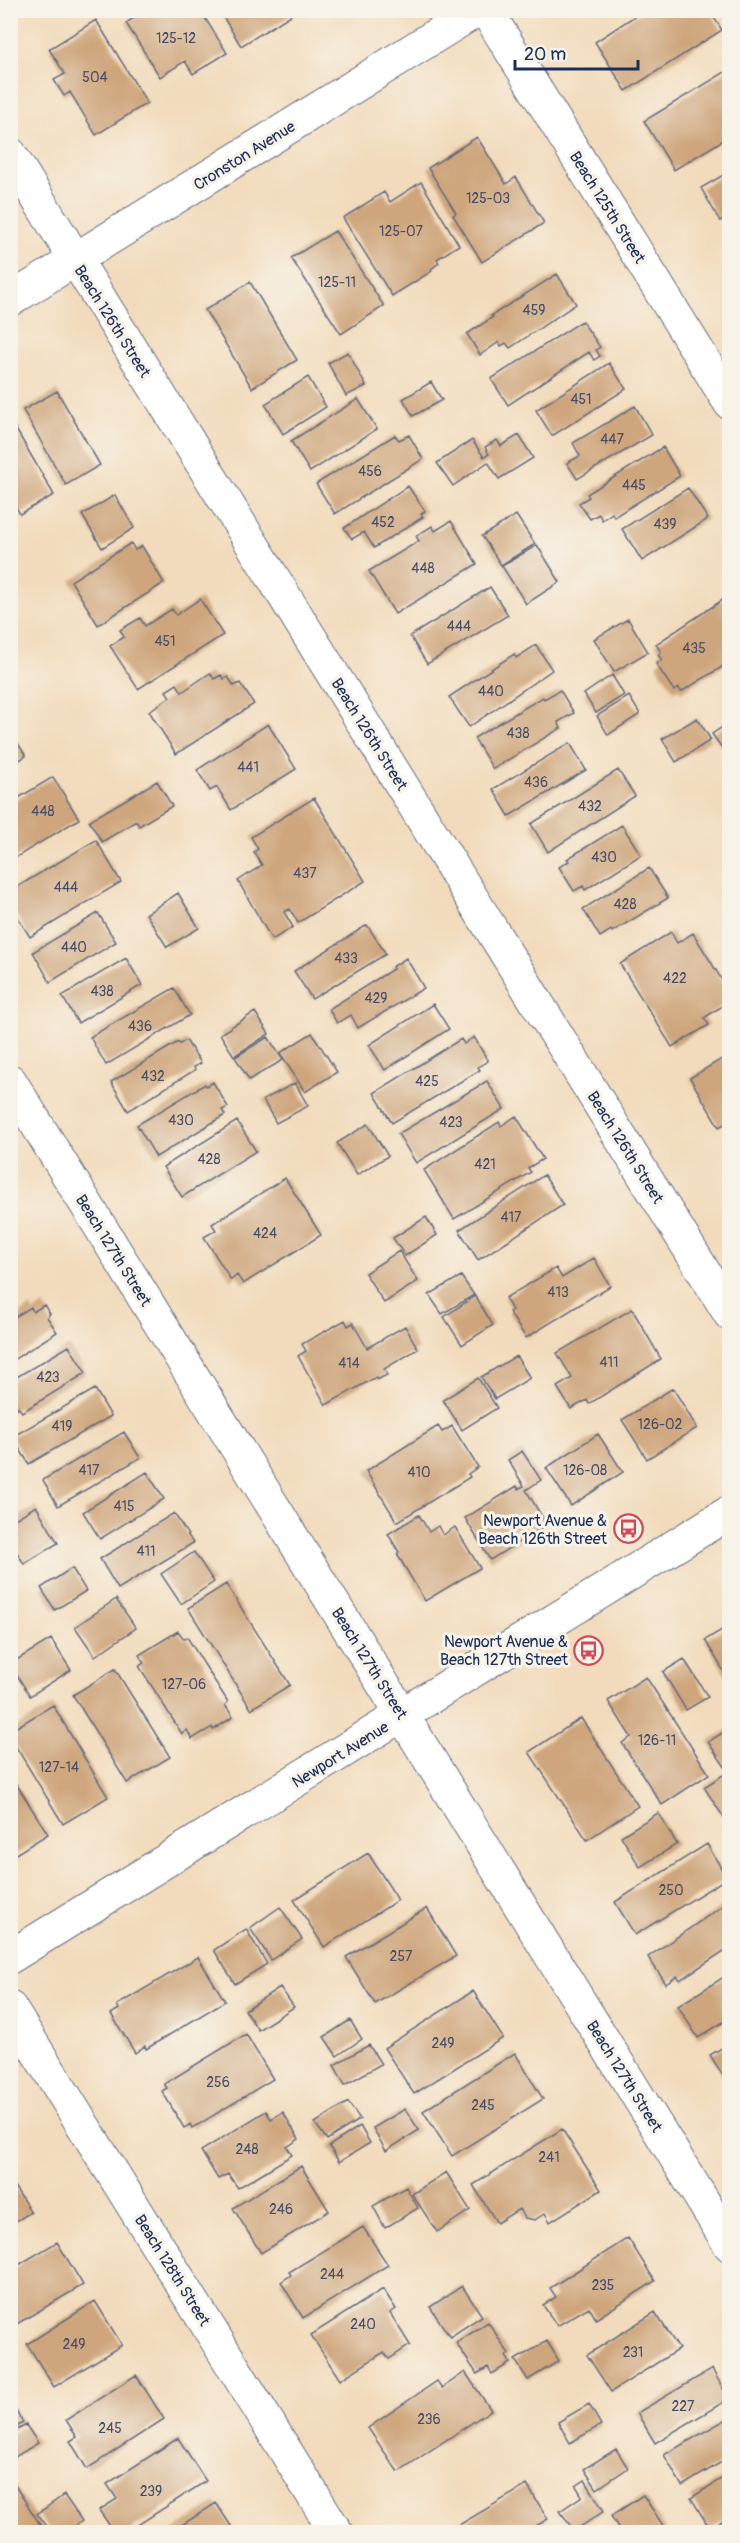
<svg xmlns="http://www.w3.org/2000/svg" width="740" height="2543" viewBox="0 0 740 2543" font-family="Pangolin,sans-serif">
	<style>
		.building { fill: #cea57c }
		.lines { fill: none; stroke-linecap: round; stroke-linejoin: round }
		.minor-casing { stroke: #666b7f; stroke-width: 35 }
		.minor { stroke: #fff; stroke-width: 33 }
		.labels { text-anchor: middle; stroke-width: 6; stroke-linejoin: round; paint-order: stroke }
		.number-label { font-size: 14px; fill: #484c66 }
		.street-label { font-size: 16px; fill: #1b2f5e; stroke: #f7f3e8 }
		.poi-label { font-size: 16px; fill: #1b2f5e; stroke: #f7f3e8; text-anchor: end }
	</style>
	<rect width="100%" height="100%" fill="#f7f3e8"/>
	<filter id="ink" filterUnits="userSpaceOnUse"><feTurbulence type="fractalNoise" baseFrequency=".0167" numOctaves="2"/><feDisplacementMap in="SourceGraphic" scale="12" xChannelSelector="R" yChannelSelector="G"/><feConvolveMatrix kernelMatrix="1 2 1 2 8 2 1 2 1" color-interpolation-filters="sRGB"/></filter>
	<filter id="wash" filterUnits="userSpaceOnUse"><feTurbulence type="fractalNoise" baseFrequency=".008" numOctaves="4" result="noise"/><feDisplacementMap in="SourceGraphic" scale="24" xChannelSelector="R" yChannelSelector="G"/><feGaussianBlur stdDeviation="1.35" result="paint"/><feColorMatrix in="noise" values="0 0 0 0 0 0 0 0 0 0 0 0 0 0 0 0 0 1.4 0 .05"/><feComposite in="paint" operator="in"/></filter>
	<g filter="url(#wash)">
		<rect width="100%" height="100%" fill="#f2dbbc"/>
		<g id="blocks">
			<!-- building -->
			<path class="building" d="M146 10H200L227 53 193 74 185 61 160 77 126 23Z
				M219 10H288L291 15 241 46Z
				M644 10H709L722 30 626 91 595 42Z
				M96 20 147 103 96 135 70 92 64 96 54 80 65 74 49 49Z
				M730 69V136L674 170 644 121Z
				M477 137 506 184 516 177 544 223 482 262 453 215 456 213 428 168Z
				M730 171V215L720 221 701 188Z
				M421 182 459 245 437 259 439 263 431 269 432 271 392 296 343 218 384 192 390 202Z
				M335 231 384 306 341 334 291 258Z
				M557 274 576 304 510 348 506 343 501 346 499 342 480 355 467 334 493 317 491 316Z
				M250 282 297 360 252 388 205 310Z
				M582 321 600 347 596 350 600 356 594 360 589 352 508 405 491 379Z
				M348 352 366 386 346 396 328 363Z
				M609 363 626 389 552 436 536 410Z
				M308 377 326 407 283 434 265 404Z
				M431 382 442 400 413 416 403 399Z
				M57 391 100 465 66 485 23 410Z
				M358 399 377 429 310 472 291 441Z
				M635 406 652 435 577 479 567 463 580 456 573 443Z
				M10 419 54 495 20 514 10 497Z
				M395 435 399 440 409 435 423 459 335 514 316 484Z
				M519 435 533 458 499 479 488 462 453 486 437 463 472 440 484 457 489 454 485 447 497 440 501 446Z
				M663 447 680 476 614 517 612 513 602 520 599 514 590 519 579 503 589 497 587 494Z
				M408 486 425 511 421 514 423 517 374 548 364 532 352 539 344 528Z
				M688 488 708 519 642 561 622 529Z
				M115 495 134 528 102 548 82 515Z
				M516 515 535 544 501 565 482 536Z
				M451 521 477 564 395 614 369 571 419 541 416 536 432 526 435 531Z
				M131 543 135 550 142 546 164 583 98 625 71 581Z
				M537 545 560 582 526 604 502 566Z
				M490 587 508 615 427 664 410 636Z
				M730 595V662L681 692 679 688 674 691 656 664 662 660 658 655 661 652 656 644Z
				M200 599 223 635 138 689 110 646 124 637 120 630 140 618 145 626 172 609 176 615Z
				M628 619 648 652 614 672 594 639Z
				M536 645 552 670 469 727 449 697 514 654 516 658Z
				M210 673 214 679 221 675 224 679 228 677 234 686 240 683 254 704 176 754 149 711 170 697 166 691 177 684 182 692Z
				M612 675 624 695 596 713 584 694Z
				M560 690 574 713 558 722 561 728 493 769 474 738 543 697 544 699Z
				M629 696 640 714 608 735 597 716Z
				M697 718 711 740 676 762 662 739Z
				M730 722V749L725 752 712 734Z
				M268 724 296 769 231 810 217 787 210 791 197 770Z
				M10 731 26 756 10 766Z
				M570 743 586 770 509 816 493 789Z
				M618 770 635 796 548 852 531 824Z
				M53 777 79 819 10 861V803Z
				M157 781 172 806 139 826 136 821 102 842 89 821Z
				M314 798 365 881 298 923 290 909 284 912 293 927 272 940 238 881 262 865 254 852 258 849 251 837Z
				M622 825 641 855 585 890 583 886 574 891 559 867 569 861 567 859Z
				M96 840 121 882 30 937 10 905V891Z
				M649 868 668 898 612 932 611 930 600 937 583 909Z
				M178 893 199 928 167 947 146 914Z
				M98 913 116 942 50 982 33 952Z
				M367 925 386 954 312 999 294 971Z
				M671 932 677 943 693 933 730 993V1001L704 1018 709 1025 672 1047 620 964Z
				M126 958 142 985 78 1023 62 996Z
				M406 958 424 988 358 1028 351 1015 337 1023 329 1009 393 969 392 967Z
				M174 988 190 1015 106 1065 90 1037Z
				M433 1004 449 1029 385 1070 369 1045Z
				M255 1012 269 1034 234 1056 220 1034Z
				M312 1033 337 1072 305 1092 280 1053Z
				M268 1037 283 1060 249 1080 235 1057Z
				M474 1037 488 1061 478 1067 480 1070 392 1123 374 1093 461 1039 464 1044Z
				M186 1040 201 1063 194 1067 195 1070 128 1111 111 1082 178 1042 180 1044Z
				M730 1054V1121L719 1127 690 1078Z
				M487 1081 504 1109 416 1163 398 1134Z
				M213 1082 228 1107 222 1110 225 1115 156 1157 137 1125 205 1084 206 1086Z
				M295 1083 308 1106 276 1123 263 1100Z
				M516 1116 543 1159 528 1168 531 1172 454 1219 424 1170 499 1122 501 1126Z
				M237 1121 256 1151 182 1197 163 1167Z
				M368 1124 388 1156 357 1175 337 1143Z
				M544 1175 563 1205 478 1260 459 1230Z
				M285 1178 321 1235 243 1284 237 1275 231 1280 204 1237 216 1230 212 1224Z
				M426 1217 437 1235 405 1256 393 1238Z
				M399 1251 418 1281 384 1303 365 1273Z
				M594 1258 610 1286 526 1338 509 1312 512 1310 505 1298 556 1268 562 1278Z
				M461 1276 474 1295 442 1314 429 1295Z
				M475 1296 493 1325 462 1345 444 1317Z
				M44 1305 50 1314 47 1317 57 1332 10 1362V1320L31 1307 33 1312Z
				M632 1309 661 1359 589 1404 587 1400 571 1409 557 1387 572 1378 557 1353Z
				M345 1320 348 1326 353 1323 367 1348 405 1326 418 1349 384 1369 387 1375 377 1380 376 1377 326 1405 298 1356 306 1351 302 1344Z
				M69 1346 86 1373 22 1412 18 1407 10 1412V1381Z
				M516 1356 530 1378 495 1399 481 1377Z
				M478 1378 497 1408 462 1430 443 1400Z
				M673 1388 697 1428 647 1459 622 1420Z
				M95 1389 111 1416 29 1464 12 1437Z
				M438 1426 442 1432 452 1426 478 1467 468 1474 470 1477 397 1522 366 1471Z
				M124 1432 140 1458 58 1506 43 1480Z
				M598 1434 623 1472 571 1506 546 1468Z
				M522 1451 541 1480 526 1490 545 1522 541 1525 542 1528 490 1560 465 1518 517 1486 518 1489 524 1486 508 1460Z
				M147 1472 164 1499 100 1539 83 1512Z
				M36 1506 58 1543 24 1564 10 1541V1522Z
				M174 1513 193 1543 118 1589 100 1559Z
				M419 1515 429 1532 438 1526 443 1535 455 1527 480 1568 425 1601 397 1554 399 1552 388 1534Z
				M194 1552 214 1582 181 1604 161 1574Z
				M72 1568 86 1591 55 1610 41 1588Z
				M226 1584 290 1685 251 1709 188 1608Z
				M116 1599 136 1628 95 1656 75 1627Z
				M730 1625V1672L726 1675 705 1640Z
				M178 1631 184 1639 187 1637 228 1702 225 1705 233 1717 213 1730 212 1727 192 1739 187 1730 182 1734 139 1666 144 1663 139 1655Z
				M51 1639 71 1670 30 1696 10 1664Z
				M684 1659 708 1697 686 1710 663 1672Z
				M115 1669 170 1757 127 1783 73 1695Z
				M646 1677 709 1774 662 1805 622 1743 631 1737 608 1701Z
				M53 1705 108 1797 63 1824 10 1737V1731Z
				M581 1718 638 1806 587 1840 529 1752Z
				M730 1728V1774L708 1742Z
				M10 1774 48 1834 11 1857 10 1856Z
				M723 1775 730 1785V1815L724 1818 704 1787Z
				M658 1813 677 1844 640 1867 621 1836Z
				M707 1844 727 1878 635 1935 615 1902Z
				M368 1853 398 1900 324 1947 294 1900Z
				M730 1901V1947L680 1980 677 1976 666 1984 648 1957Z
				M280 1907 302 1939 271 1960 250 1928Z
				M427 1908 456 1956 375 2004 346 1957Z
				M246 1929 267 1964 235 1984 214 1950Z
				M198 1957 225 2001 146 2049 145 2046 135 2053 111 2014 119 2009 117 2005Z
				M730 1973V2018L698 2038 678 2006Z
				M280 1987 294 2007 258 2030 245 2010Z
				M473 1991 503 2038 414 2094 384 2048Z
				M350 2020 362 2039 337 2056 324 2037Z
				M246 2034 273 2079 193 2128 191 2124 184 2128 162 2091 167 2088 164 2084Z
				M730 2043V2087L710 2055Z
				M369 2045 381 2064 345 2085 334 2065Z
				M515 2053 543 2099 452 2156 423 2111Z
				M348 2102 360 2119 327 2140 315 2123Z
				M405 2109 419 2130 386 2151 373 2128Z
				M266 2111 271 2119 283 2112 299 2139 287 2147 292 2155 238 2188 228 2174 218 2179 201 2151Z
				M360 2126 370 2143 339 2162 329 2146Z
				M562 2129 601 2190 550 2222 545 2213 535 2220 525 2218 519 2209 497 2223 473 2185Z
				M301 2166 329 2211 261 2253 233 2208Z
				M446 2172 470 2210 437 2232 412 2194Z
				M10 2180 31 2212 10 2225Z
				M406 2187 418 2208 385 2228 373 2206Z
				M363 2227 388 2265 303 2318 281 2282 291 2275 289 2272Z
				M628 2238 655 2281 596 2319 589 2307 557 2326 543 2305 556 2297 550 2288Z
				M57 2242 83 2285 10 2328V2270Z
				M462 2286 482 2316 450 2337 430 2307Z
				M383 2289 396 2309 390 2313 410 2345 389 2359 384 2352 340 2380 311 2335Z
				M95 2301 122 2345 54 2387 27 2344Z
				M655 2312 679 2349 611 2392 587 2355Z
				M488 2322 509 2354 506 2356 510 2363 492 2374 488 2367 477 2374 456 2343Z
				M547 2341 559 2361 528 2380 515 2360Z
				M712 2369 729 2399 655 2443 637 2413Z
				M465 2372 491 2410 398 2472 368 2428 437 2381 442 2388Z
				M136 2375 164 2419 87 2469 70 2441 77 2437 66 2420Z
				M10 2401 23 2423 10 2431Z
				M589 2404 601 2425 570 2443 558 2422Z
				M730 2417V2457L682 2486 664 2455Z
				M26 2425 38 2443 10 2460V2434Z
				M178 2438 206 2481 127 2532H114L99 2510 117 2499 107 2484Z
				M616 2449 628 2468 597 2489 584 2469Z
				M730 2473V2516L710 2529 691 2498Z
				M10 2478 45 2532H10Z
				M585 2480 604 2511 574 2531 560 2511 582 2496 576 2486Z
				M527 2485 548 2519 526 2532H447Z
				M64 2495 82 2521 66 2532H50L37 2514Z
				M643 2495 666 2530 661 2532H621L611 2516Z
				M216 2503 235 2532H171Z"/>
		</g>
	</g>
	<g filter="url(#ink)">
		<use href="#blocks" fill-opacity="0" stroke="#666b7f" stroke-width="1.5"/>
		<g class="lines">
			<defs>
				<path id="minor" d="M486 10 730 403
					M10 154 730 1314
					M10 300 477 10
					M10 1081 730 2245
					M10 1957 730 1512
					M10 2008 336 2532"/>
			</defs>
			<!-- minor casing -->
			<use href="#minor" class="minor-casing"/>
			<!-- minor -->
			<use href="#minor" class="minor"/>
		</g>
	</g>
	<!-- icons -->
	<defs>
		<symbol id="bus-ring" viewBox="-11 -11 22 22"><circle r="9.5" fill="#f7f3e8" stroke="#d1495b" stroke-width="1.5"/><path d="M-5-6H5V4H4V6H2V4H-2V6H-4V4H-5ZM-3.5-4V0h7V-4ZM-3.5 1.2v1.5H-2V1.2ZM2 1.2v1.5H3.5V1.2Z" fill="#d1495b"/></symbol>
	</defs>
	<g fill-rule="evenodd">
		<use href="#bus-ring" x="612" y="1512" width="33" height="33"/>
		<use href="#bus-ring" x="572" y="1634" width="33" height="33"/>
	</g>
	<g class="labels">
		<!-- number labels -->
		<g class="number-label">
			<text x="176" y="43">125-12</text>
			<text x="95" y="82">504</text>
			<text x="488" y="203">125-03</text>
			<text x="401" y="236">125-07</text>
			<text x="337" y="287">125-11</text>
			<text x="534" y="315">459</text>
			<text x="581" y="404">451</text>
			<text x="612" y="444">447</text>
			<text x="370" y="476">456</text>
			<text x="634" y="490">445</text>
			<text x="383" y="527">452</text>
			<text x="665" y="529">439</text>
			<text x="423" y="573">448</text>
			<text x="459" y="631">444</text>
			<text x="165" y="646">451</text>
			<text x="694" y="653">435</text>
			<text x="491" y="696">440</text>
			<text x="518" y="738">438</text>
			<text x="248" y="772">441</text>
			<text x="536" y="787">436</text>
			<text x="590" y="811">432</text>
			<text x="43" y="816">448</text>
			<text x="604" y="862">430</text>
			<text x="305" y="878">437</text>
			<text x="66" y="892">444</text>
			<text x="625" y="909">428</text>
			<text x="74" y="952">440</text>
			<text x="346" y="963">433</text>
			<text x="675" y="983">422</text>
			<text x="102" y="996">438</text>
			<text x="376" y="1003">429</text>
			<text x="140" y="1031">436</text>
			<text x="153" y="1081">432</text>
			<text x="427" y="1086">425</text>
			<text x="181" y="1125">430</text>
			<text x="451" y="1127">423</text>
			<text x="209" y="1164">428</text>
			<text x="485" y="1169">421</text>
			<text x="511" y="1222">417</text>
			<text x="265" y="1238">424</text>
			<text x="558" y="1297">413</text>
			<text x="609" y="1367">411</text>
			<text x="349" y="1368">414</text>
			<text x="48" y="1382">423</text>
			<text x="660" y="1429">126-02</text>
			<text x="62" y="1431">419</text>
			<text x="89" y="1475">417</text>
			<text x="585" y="1475">126-08</text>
			<text x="419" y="1477">410</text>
			<text x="124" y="1511">415</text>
			<text x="146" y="1556">411</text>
			<text x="184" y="1689">127-06</text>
			<text x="657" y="1745">126-11</text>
			<text x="59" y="1772">127-14</text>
			<text x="671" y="1895">250</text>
			<text x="401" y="1961">257</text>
			<text x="443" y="2048">249</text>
			<text x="218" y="2087">256</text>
			<text x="483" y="2110">245</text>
			<text x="247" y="2154">248</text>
			<text x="549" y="2162">241</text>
			<text x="281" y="2214">246</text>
			<text x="332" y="2279">244</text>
			<text x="603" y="2290">235</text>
			<text x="363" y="2329">240</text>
			<text x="74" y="2349">249</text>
			<text x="633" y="2357">231</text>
			<text x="683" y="2411">227</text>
			<text x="429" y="2424">236</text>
			<text x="110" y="2433">245</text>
			<text x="151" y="2496">239</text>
		</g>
		<!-- street labels -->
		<g class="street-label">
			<text transform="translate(244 155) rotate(-32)" y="6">Cronston Avenue</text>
			<text transform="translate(608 207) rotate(58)" y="6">Beach 125th Street</text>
			<text transform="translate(113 321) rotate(58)" y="6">Beach 126th Street</text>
			<text transform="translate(370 734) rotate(58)" y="6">Beach 126th Street</text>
			<text transform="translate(626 1147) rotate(58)" y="6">Beach 126th Street</text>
			<text transform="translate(114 1250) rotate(58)" y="6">Beach 127th Street</text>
			<text transform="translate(370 1663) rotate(58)" y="6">Beach 127th Street</text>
			<text transform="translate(340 1754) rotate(-32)" y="6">Newport Avenue</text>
			<text transform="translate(625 2076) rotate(58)" y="6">Beach 127th Street</text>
			<text transform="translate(173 2270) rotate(58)" y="6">Beach 128th Street</text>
		</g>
		<!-- poi labels -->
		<g class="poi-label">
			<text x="607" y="1526">Newport Avenue &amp;<tspan x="607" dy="18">Beach 126th Street</tspan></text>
			<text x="568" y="1647">Newport Avenue &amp;<tspan x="568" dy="18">Beach 127th Street</tspan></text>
		</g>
	</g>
	<!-- margin -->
	<rect width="740" height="2543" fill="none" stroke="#f7f3e8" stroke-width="36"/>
	<!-- scale -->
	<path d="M515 60v9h123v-9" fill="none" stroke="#1b2f5e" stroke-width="3"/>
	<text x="524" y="60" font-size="18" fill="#1b2f5e" stroke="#f7f3e8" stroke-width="4.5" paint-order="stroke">20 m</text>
</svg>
